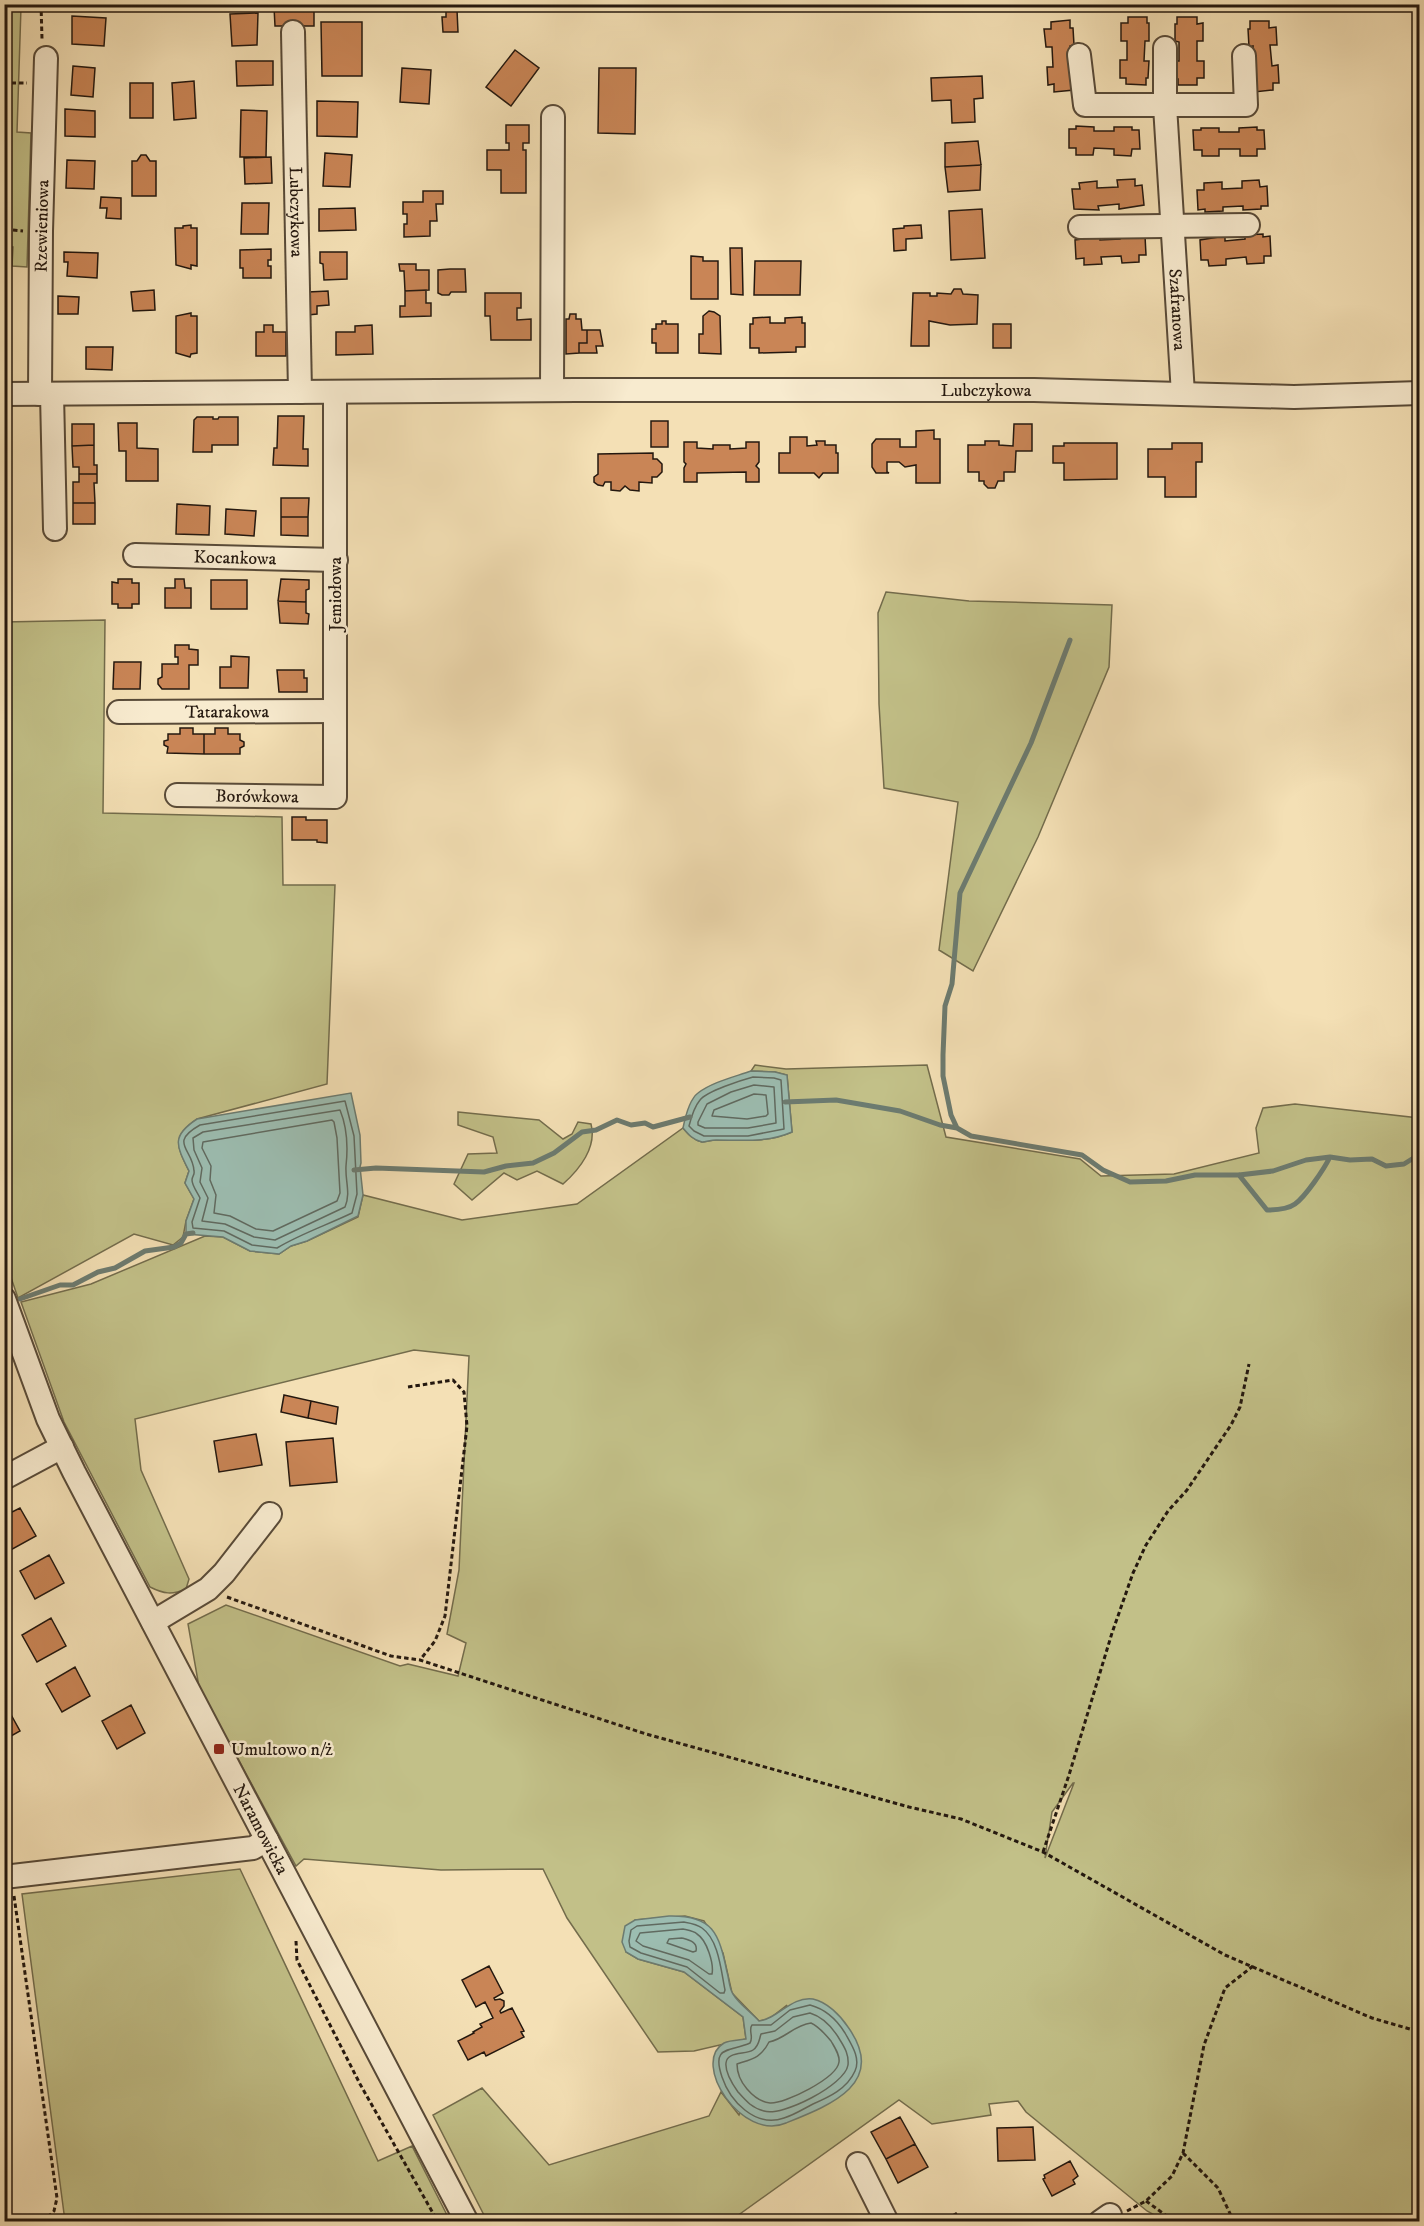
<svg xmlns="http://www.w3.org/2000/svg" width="1424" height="2226" viewBox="0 0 1424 2226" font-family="'IM FELL DW Pica',serif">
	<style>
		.green { fill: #c2c088; stroke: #736c4c; stroke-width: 1.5; fill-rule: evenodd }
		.water { fill: #9cbdb1; stroke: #6c7b70; stroke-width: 1.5 }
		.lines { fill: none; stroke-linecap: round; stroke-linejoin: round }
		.shore { stroke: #606a60; stroke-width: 1.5 }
		.stream { stroke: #6c7b70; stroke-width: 5 }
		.building { fill: #c98556; stroke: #24180f; stroke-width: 1.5 }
		.minor-casing { stroke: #584a38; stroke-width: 26 }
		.path { stroke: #24180f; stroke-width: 3; stroke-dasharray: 4.5 3; stroke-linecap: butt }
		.minor { stroke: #f8ebcf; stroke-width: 22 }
		.poi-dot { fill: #8f2418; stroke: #f8ebcf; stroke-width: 2 }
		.labels { text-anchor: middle; stroke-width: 5; stroke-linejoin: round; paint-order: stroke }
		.street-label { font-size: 18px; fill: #24180f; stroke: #f8ebcf }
		.poi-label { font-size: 18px; fill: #24180f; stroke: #f8ebcf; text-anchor: start }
	</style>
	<rect width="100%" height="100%" fill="#f4e0b5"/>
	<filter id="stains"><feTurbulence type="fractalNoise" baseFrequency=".00333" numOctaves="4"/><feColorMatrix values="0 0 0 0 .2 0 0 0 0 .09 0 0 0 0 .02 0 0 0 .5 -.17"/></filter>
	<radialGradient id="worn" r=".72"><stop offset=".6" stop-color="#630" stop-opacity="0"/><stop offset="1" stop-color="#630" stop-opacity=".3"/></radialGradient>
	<!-- green -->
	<path class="green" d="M5 4H451V5L21 7 17 132 31 133 27 267 12 266 13 247H5Z
		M886 592 969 601 1112 605 1109 667 1038 837 973 971 939 950 958 802 884 788 879 704 878 613Z
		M105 620 103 813 282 817 283 885H335L327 1084 197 1119C172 1136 176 1145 189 1171L185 1183 194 1199 186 1221 183 1237 173 1245 134 1234 18 1298 4 1257V622Z
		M755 1065 786 1069 927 1065 946 1137 1080 1159 1101 1176 1174 1174 1259 1153 1256 1128 1263 1108 1295 1104 1419 1118V2221H1165L1147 2211 1026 2112 1018 2101 989 2104 991 2115 932 2124 899 2100 730 2221H487L433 2115 482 2088 549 2165 709 2116 721 2092 739 2115 787 2005 769 2019 759 2021 732 1993 723 1953 704 1921 685 1916 635 1920 626 1952 638 1959 684 1972 743 2017 746 2039 694 2051 658 2052 567 1918 543 1869 441 1870 304 1859 296 1866 199 1687 188 1624 226 1605 400 1666 408 1664 458 1676 466 1643 447 1634 459 1570 469 1356 414 1350 135 1419 141 1470 189 1579 186 1589C172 1595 164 1594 150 1587L64 1422 21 1302 91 1284 205 1236 223 1237 250 1251 279 1254 291 1246 307 1241 358 1217 363 1195 462 1220 577 1204 683 1128C688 1134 693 1140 702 1142 706 1142 711 1140 716 1140 742 1140 767 1143 792 1132L787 1075 775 1072 751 1071ZM1073 1783H1074L1045 1858 1052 1812Z
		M458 1112 539 1120 563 1139 572 1134 578 1122 591 1124C597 1147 580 1169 563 1184L537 1171 517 1180 504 1173 472 1200 454 1184 468 1154 497 1153 493 1137 458 1125Z
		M240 1869 378 2161 412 2146 450 2221H65L22 1894Z"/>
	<!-- water -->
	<path class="water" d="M751 1071 775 1072 787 1075 792 1132C767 1143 742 1140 716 1140 711 1140 706 1142 702 1142 693 1140 688 1134 683 1128 685 1118 690 1099 698 1093 712 1082 734 1077 751 1071Z
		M351 1093 360 1135 361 1163 360 1167 363 1195 358 1216 307 1241 291 1246 279 1254 250 1251 223 1237 186 1234V1221L194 1199 185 1183 189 1171C176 1145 171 1136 197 1119Z
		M669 1916C713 1915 719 1933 727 1972 729 1978 729 1988 733 1994 739 2004 751 2012 759 2021 778 2019 791 1996 813 1999 827 2002 840 2015 848 2027 888 2083 831 2105 786 2123 742 2142 690 2063 724 2043 730 2040 740 2040 746 2039L743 2017 684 1972 638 1959 626 1952 622 1942 625 1926 635 1920Z"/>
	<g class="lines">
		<!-- shore -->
		<path class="shore" d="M753 1077 774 1078 781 1080 784 1129 748 1136H704L694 1131 689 1126C691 1118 695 1106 700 1100 707 1091 742 1080 753 1077Z
			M754 1085 774 1087 776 1123 748 1128H705L698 1125V1122L707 1104 731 1092Z
			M754 1094 766 1095 768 1114 766 1116 747 1119 712 1116 714 1110Z
			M345 1101 354 1136 357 1194 352 1213C327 1225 300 1234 277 1248L252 1245 224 1231 193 1228 192 1222 200 1198C198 1193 192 1186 192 1180 192 1176 195 1175 194 1171 193 1149 168 1143 200 1125Z
			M340 1110C347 1127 348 1148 346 1166 345 1181 351 1193 345 1207L275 1240 254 1237 225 1224 202 1221 208 1198 200 1182 202 1168 194 1150 193 1138 203 1132Z
			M332 1120 334 1122 337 1138 340 1193 337 1201 273 1231 256 1229 230 1216 214 1213 216 1195 210 1180 211 1166 202 1148 203 1142Z
			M684 1922C690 1923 697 1924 702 1928 719 1940 721 1971 725 1990L724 1993H720L687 1967 641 1953 630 1947 629 1941 631 1930 637 1926Z
			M683 1929C687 1930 694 1931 697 1934 707 1940 714 1964 712 1974H709L689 1960 643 1946 636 1941 640 1933Z
			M682 1938C689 1940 698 1942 696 1951L693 1952 667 1943 669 1939Z
			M810 2005C825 2009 837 2020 845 2033 851 2044 861 2058 855 2071 847 2089 829 2097 813 2104 803 2109 794 2115 784 2118 755 2128 730 2101 722 2077 711 2045 730 2052 750 2043 754 2037 748 2030 752 2025H771L790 2010Z
			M810 2013C823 2017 833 2028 840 2040 845 2048 849 2055 848 2065 845 2085 782 2117 764 2111 752 2108 746 2101 738 2092 733 2085 725 2072 726 2063 727 2051 746 2055 753 2050 759 2046 759 2040 761 2034L775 2031 793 2017Z
			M811 2023C818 2026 826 2035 831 2041 835 2048 840 2055 839 2062 837 2078 785 2104 770 2103 760 2102 753 2096 747 2089 741 2082 737 2074 737 2064 752 2059 761 2058 769 2042 785 2039 794 2025 811 2023Z"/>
		<!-- stream -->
		<path class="stream" d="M785 1102 836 1100 900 1111 940 1125 957 1128 971 1136 1082 1155 1103 1170 1130 1182 1166 1181 1195 1175H1239L1273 1171 1306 1160 1330 1157 1350 1160 1372 1159 1386 1166 1404 1164 1420 1154
			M957 1128 951 1115 943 1076V1055L945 1006 952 984 960 893 1031 743 1070 640
			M354 1170 376 1168 484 1172 506 1166 533 1163 554 1153 582 1132 596 1130 617 1120 631 1125 645 1123 653 1127 690 1117
			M1239 1175 1267 1210C1276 1210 1288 1209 1295 1204 1306 1196 1324 1169 1330 1157
			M20 1299 60 1285H73L98 1272 115 1268 145 1251 174 1247 181 1243 186 1234 193 1233"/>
	</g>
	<!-- building -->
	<path class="building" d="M274 7H314V26H275Z
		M446 10H457L458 32H443L442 17H446Z
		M258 13 257 45 232 46 230 14Z
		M72 16 106 18 104 46 72 44Z
		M1128 17H1147V23H1149V41H1145L1144 61H1149L1148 78H1146V85L1126 84V78H1120V60H1127V41H1121V23H1128Z
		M1177 17H1197V24L1203 23V41H1197V61H1204V78H1197V85H1178V79H1175V61H1179V42L1175 41V24H1177Z
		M1070 20V28H1073L1074 45 1070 46 1074 90 1054 92V84L1048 85 1047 67H1053L1052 47H1046L1044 29H1051V22Z
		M1250 21H1269V28L1276 27 1277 45H1270L1272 66 1278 65 1279 83H1273V90L1254 92 1253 46 1249 47 1248 29H1250Z
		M321 22H362V76H322Z
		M515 50 539 68 511 106 486 87Z
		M236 61H273V85L237 86Z
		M73 66 95 68 93 97 71 95Z
		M402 68 431 70 429 104 400 102Z
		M599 68H636L635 134 598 133Z
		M982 76 983 98 974 99 975 122 952 123 951 100 932 101 931 78Z
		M194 81 196 118 174 120 172 83Z
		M130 83H153V118H130Z
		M317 101 358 102 357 137 317 136Z
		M65 109 95 111V137L65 136Z
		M241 110 267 111 266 157H240Z
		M506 125H529V143H523V150H526V193H501V170H487V150H509V143H506Z
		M1076 126 1094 127V131H1114V127H1132V130H1139L1140 149H1132L1131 156 1114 155V149L1094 148 1093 155H1076V148H1069V129H1076Z
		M1257 127V130H1264L1265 149H1257V156H1240V149H1219V156H1202V150H1194L1193 130H1201V128H1219V132H1239V128Z
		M978 141 981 165 945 167V143Z
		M325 153 352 155 350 187 323 186Z
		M141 155H146L150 161H156V196H132V161H137Z
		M271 157 272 183 245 184 244 158Z
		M67 160 95 161 94 189 66 188Z
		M981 165 980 190 948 192 945 167Z
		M1135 179V186L1142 185 1144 205 1119 209V204L1098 206 1099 210 1074 209 1072 189H1080L1079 183 1097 181V188L1118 187 1117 180Z
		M1259 180 1260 187 1267 186 1268 206H1261V209L1243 210V206L1223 207V211L1205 212V209L1198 210 1197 190H1204V183L1222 182V189L1242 188V181Z
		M423 191H443V204H436L437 221H430V236L404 237V224H407V214H403V202H423Z
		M101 197 121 198V219L106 218 107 208H100Z
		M242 203H269L268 234H241Z
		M355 208 356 230 319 231V209Z
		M982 209 985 258 951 260 949 211Z
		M191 225V228H197V266L191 265V269L176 265 175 228H183V226Z
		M921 225 922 238 906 239V250L894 251 893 229 904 228V226Z
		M1120 234 1145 236 1146 255H1139V262L1122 263 1121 256 1101 257 1102 264 1084 265V258L1076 259 1075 240 1083 239 1082 237 1100 236V240L1120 239Z
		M1263 234V237L1270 236 1271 256H1264V263L1247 264 1246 257 1226 259V265L1209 266 1208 260H1201L1200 240 1225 236V241L1245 239V235Z
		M730 248H742L743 295 731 294Z
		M271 249V260H268V266H271V278H243V268H240V250Z
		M64 252 98 253 97 278 67 276 68 262H64Z
		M320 252H347V279L324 280 323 264 320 263Z
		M691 256 703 257V261H718V299H691Z
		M755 261H801L800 295H754Z
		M399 264H416V270H429V290L405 291 404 271H400Z
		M450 269H465L466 292H451L449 295H442L438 293V270Z
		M954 289H961L963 294 978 295 977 324 950 325 929 321V346H911L913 293H930V296H937V293L951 294Z
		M154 290 155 310 133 311 131 292Z
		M426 290V303H431V316L400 317V306H405V291Z
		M328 291 329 305 317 306V314L308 315V292Z
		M485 293H521V308H517V320L531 319V340H491L490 316H485Z
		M58 296 79 297 78 314H58Z
		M709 311 714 312 720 316 721 354 699 353V334H703V316Z
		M191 313V316H197V353L191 354 190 357 176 353V316Z
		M570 314H576V319H581L582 330H587V343H579V353L566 354V319H569Z
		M770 317V323H785V318L802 317V323H805V347H796V352L759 353V348H750V324H753V318Z
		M662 321H666V324H678V353H656V343H652V329H656V324H662Z
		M993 324H1011V348H993Z
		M264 325H273V332H286V356H256V332H264Z
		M372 325 373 354 336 355V332H355V326Z
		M587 330H600L603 346H596L597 353H579V343H587Z
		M86 347H113L112 370 86 369Z
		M278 416H304L303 449H308V466L273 465 274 448H277Z
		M197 417H213V419H218L219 417H238V445H212V452H193L194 420Z
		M651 421H668V447H651Z
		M118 423H137V448L158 449V481H126V451H119Z
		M72 424H94V445L72 446Z
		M1014 424H1032V451H1016L1015 472H1004V481H998L995 488H988L984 484V481H979V472H968V445H985V441H999V445L1013 446Z
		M934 430V439H940V483H916V465L905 467 899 462H887V472L889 473H876L872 467V444L876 439H900V447H916V431Z
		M790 437H807V446L817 445 816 441H825V445H836V453H838V473H823L819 478 814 473H779V453H790Z
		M684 442H697V448L713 449V445H730V449L746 448V442H759V462L756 466 759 469V482H746V472L697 473V482H684V468L686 464 684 462Z
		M1064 443H1117V479L1064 480V463H1053V446H1064Z
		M1172 443H1202V462H1196V497H1165V477H1148V449H1172Z
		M94 445V465H97V474H79V467H73L72 446Z
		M653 453V459H657L662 464V472L657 477H652V483L639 482V491L630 490 625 486 620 491 611 490V482H605L603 486 598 485 594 482V477L598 474V454Z
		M79 474H97V483H94L95 503H73V482H79Z
		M281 498H309L308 517H281Z
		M73 503H95V524H73Z
		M177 504 210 506 209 535 176 534Z
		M226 509 256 511 254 536 225 534Z
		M281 517H308V536L281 535Z
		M10 561V580H4V562Z
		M118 579H132V583H139V604H132V608H118V604H112V582L118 583Z
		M175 579H184L185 588H191V608H165V588H175Z
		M281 579 309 580V589L306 590V602L278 601Z
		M211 580H247V609H211Z
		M278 601 306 602V613L309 614 308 624 280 623Z
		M175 645H189V649L198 650V665H189V689H162L158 684V679L162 677V664H178V657H175Z
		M231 656 249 657 248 688H220V667H231Z
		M114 662H141L140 689H113Z
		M277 670H304V678H307V692H279Z
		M180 728H193V734H204V754L167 753 168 747 164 745V741L168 740V734H180Z
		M215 728H228V734H240V740L244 742V746L240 748V754H204V734H215Z
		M292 817H306V820H327V843L317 842V840H292Z
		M284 1395 311 1401 308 1418 281 1412Z
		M311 1401 338 1407 336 1424 308 1418Z
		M256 1434 262 1465 219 1472 214 1441Z
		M333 1438 337 1482 290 1486 286 1442Z
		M20 1508 36 1536 7 1552 4 1547V1516Z
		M49 1555 64 1583 35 1599 20 1571Z
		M51 1618 66 1646 37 1662 22 1635Z
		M75 1667 90 1696 62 1712 46 1684Z
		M4 1702 20 1731 4 1740Z
		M131 1705 145 1733 117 1749 102 1721Z
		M489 1966 503 1993 494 1998 495 2000 500 1999 504 2001V2006L500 2011 501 2013 512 2008 524 2031 521 2032 524 2037 486 2056 484 2052 468 2060 458 2041 474 2033 473 2032 482 2027 480 2024 493 2018 485 2002 476 2007 462 1980Z
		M900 2117 915 2144 886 2159 871 2132Z
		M1033 2127 1035 2160 998 2161 997 2128Z
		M915 2144 928 2167 898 2183 886 2159Z
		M1070 2161 1078 2176 1073 2180 1075 2184 1052 2196 1043 2179 1045 2178 1044 2175Z
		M956 2213 961 2222H940Z"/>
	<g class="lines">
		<defs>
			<g id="minor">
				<path id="s1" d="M293 32 300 392"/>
				<path id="s2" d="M1165 48V106L1183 394"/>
				<path d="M1079 55 1085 105H1246L1244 56"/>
				<path d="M1080 227 1248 225"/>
				<path d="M552 390 553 117"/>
				<path id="s3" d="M4 394 576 390H1034L1294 397 1420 393"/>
				<path id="s4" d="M40 394 41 231 46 58"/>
				<path d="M52 394 55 529"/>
				<path id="s5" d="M135 555 336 560"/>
				<path id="s6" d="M119 712 335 711"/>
				<path id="s7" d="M177 795 335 797V392"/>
				<path id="s8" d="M4 1299 48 1419 74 1472 467 2222"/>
				<path d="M4 1478 62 1447"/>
				<path d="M153 1622 208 1589 224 1573 270 1514"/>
				<path d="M4 1877 253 1848 267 1840"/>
				<path d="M858 2164 887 2222"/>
				<path d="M1100 2222 1110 2215"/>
			</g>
		</defs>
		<!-- minor casing -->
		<use href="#minor" class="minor-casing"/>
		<!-- path -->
		<path class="path" d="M41 4 42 39
			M4 83H27
			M13 230 23 231
			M408 1387 453 1380 464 1392 467 1426 445 1616 435 1641 420 1660
			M227 1597 391 1656 420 1660 646 1734 909 1807 961 1819 1043 1852 1225 1955 1372 2018 1420 2032
			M1043 1852 1069 1775 1112 1633 1133 1573 1146 1545 1168 1511 1187 1490 1231 1425 1240 1407 1249 1364
			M14 1896 57 2198 54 2211 43 2222
			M296 1941 297 1960 360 2084 438 2222
			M1183 2153 1218 2188 1234 2222
			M1146 2201 1175 2222
			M1127 2211 1146 2201 1172 2176 1183 2153 1204 2045 1225 1988 1253 1966"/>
		<!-- minor -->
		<use href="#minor" class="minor"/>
	</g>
	<!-- markers -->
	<rect class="poi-dot" x="213" y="1743" width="12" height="12" rx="3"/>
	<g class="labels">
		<!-- street labels -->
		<g class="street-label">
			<text dy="6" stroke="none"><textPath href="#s1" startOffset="180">Lubczykowa</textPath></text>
			<text dy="6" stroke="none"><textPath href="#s4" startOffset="168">Rzewieniowa</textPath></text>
			<text dy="6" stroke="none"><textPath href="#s2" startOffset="262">Szafranowa</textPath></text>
			<text dy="6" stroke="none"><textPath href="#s3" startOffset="982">Lubczykowa</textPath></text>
			<text dy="6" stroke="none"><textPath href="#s5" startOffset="100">Kocankowa</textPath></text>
			<text transform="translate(335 594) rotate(-90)" y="6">Jemiołowa</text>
			<text dy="6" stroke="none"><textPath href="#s6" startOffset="108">Tatarakowa</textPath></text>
			<text dy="6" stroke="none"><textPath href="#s7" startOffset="80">Borówkowa</textPath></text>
			<text dy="6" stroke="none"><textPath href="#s8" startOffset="590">Naramowicka</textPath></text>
		</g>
		<!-- poi labels -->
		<g class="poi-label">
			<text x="231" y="1755">Umultowo n/ż</text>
		</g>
	</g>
	<!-- margin -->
	<rect width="1424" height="2226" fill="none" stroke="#f4e0b5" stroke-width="24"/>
	<rect x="6" y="6" width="1412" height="2214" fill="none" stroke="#24180f" stroke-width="3"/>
	<rect x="12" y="12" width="1400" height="2202" fill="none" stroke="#24180f" stroke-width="1.5"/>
	<rect width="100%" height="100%" filter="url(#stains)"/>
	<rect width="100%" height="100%" fill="url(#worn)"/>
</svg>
